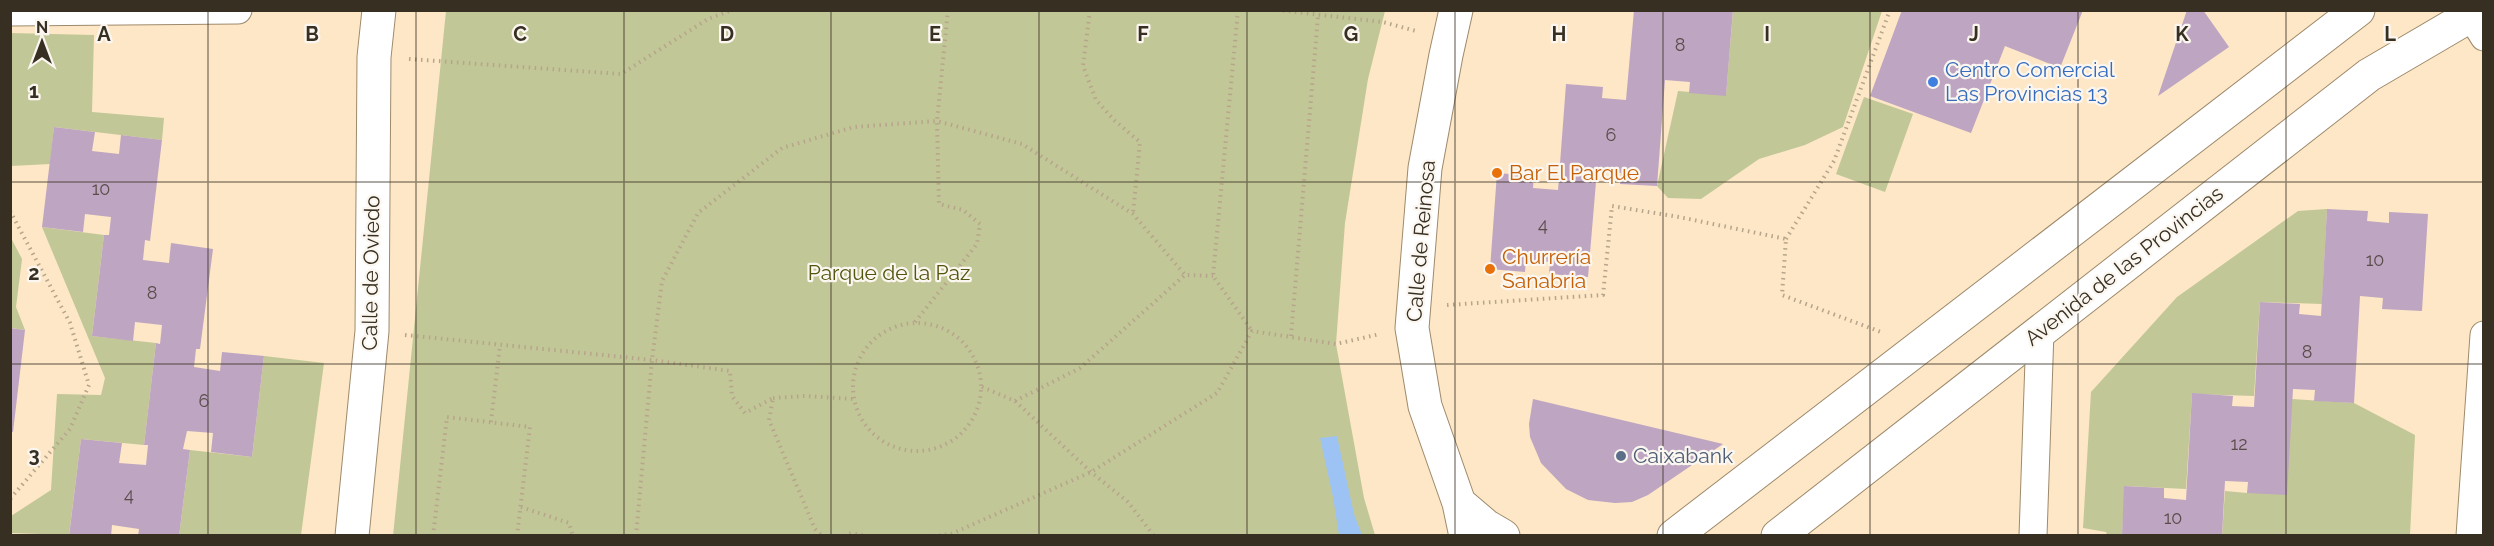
<svg xmlns="http://www.w3.org/2000/svg" width="2494" height="546" viewBox="0 0 2494 546" font-family="Raleway,sans-serif">
	<style>
		.green { fill: #c2c797 }
		.water { fill: #9dc3f5 }
		.building { fill: #bea5c1 }
		.lines { fill: none; stroke-linecap: round; stroke-linejoin: round }
		.street-casing { stroke: #9e8a6c; stroke-width: 29 }
		.secondary-casing { stroke: #9e8a6c; stroke-width: 35 }
		.path { stroke: #b6a58b; stroke-width: 4; stroke-dasharray: 1.5 4.5; stroke-linecap: butt }
		.street { stroke: #fff; stroke-width: 27 }
		.secondary { stroke: #fff; stroke-width: 33 }
		.grid { fill: none; stroke: #372f22; stroke-width: 1.5; stroke-opacity: 0.55 }
		.shop-dot { fill: #3f7fe0; stroke: #fbf7f0; stroke-width: 2 }
		.food-dot { fill: #e8710a; stroke: #fbf7f0; stroke-width: 2 }
		.service-dot { fill: #5c6f8a; stroke: #fbf7f0; stroke-width: 2 }
		.labels { text-anchor: middle; stroke-width: 4.5; stroke-linejoin: round; paint-order: stroke }
		.number-label { font-size: 18px; fill: #594c4a }
		.shop-label { font-size: 21px; fill: #366cbe; stroke: #fbf7f0; text-anchor: start }
		.food-label { font-size: 21px; fill: #c56008; stroke: #fbf7f0; text-anchor: start }
		.street-label { font-size: 21px; fill: #372f22; stroke: #fbf7f0 }
		.park-label { font-size: 21px; fill: #53560f; stroke: #fbf7f0 }
		.service-label { font-size: 21px; fill: #4e5e75; stroke: #fbf7f0; text-anchor: start }
		.grid-label { font-size: 20px; text-anchor: middle; font-weight: bold; fill: #372f22; stroke: #fbf7f0; stroke-width: 4.5; stroke-linejoin: round; paint-order: stroke }
	</style>
	<rect width="100%" height="100%" fill="#fde7c6"/>
	<!-- green -->
	<path class="green" d="M446 11H1385L1368 79 1345 223 1336 344 1364 498 1375 535 393 536Z
		M1733 11H1882L1843 127 1805 145 1759 159 1701 199 1668 198 1657 186 1678 91 1726 95Z
		M10 33 94 35 92 112 164 118 162 140 54 127 50 164 11 166Z
		M1864 97 1913 114 1885 192 1836 174Z
		M2327 209 2322 304 2260 302 2254 396 2192 394 2186 489 2125 486 2122 535H2107L2106 532 2083 528 2091 392 2177 297 2298 211Z
		M42 227 104 235 92 336 156 343 144 445 81 439 69 535 11 533V516L51 490 57 394 101 395 105 378Z
		M10 236 22 259 16 307 25 330 11 328Z
		M264 356 324 363 301 535 179 536 190 450 252 457Z
		M2292 399 2354 403 2415 435 2410 535 2222 536 2225 491 2247 493Z"/>
	<!-- water -->
	<path class="water" d="M1337 436 1354 514 1362 535H1339L1333 497 1320 438Z"/>
	<!-- building -->
	<path class="building" d="M1634 10H1733L1726 96 1689 93 1690 82 1665 80 1657 186 1620 184 1621 173 1597 170 1588 277 1549 274 1550 262 1526 260 1525 272 1490 269 1497 173 1534 176 1533 188 1558 190 1566 84 1603 87 1602 98 1626 100Z
		M1902 10H2083L2060 68 2005 46 1971 133 1870 96Z
		M2187 10H2203L2229 47 2158 96Z
		M54 127 95 132 92 151 119 154 121 135 162 140 150 241 145 240 143 260 169 263 171 243 213 249 200 349H196L194 367 220 371 222 352 264 356 252 457 211 452 213 433 187 431 183 449 190 450 179 536H138L139 529 112 525 111 536H69L81 439 122 443 119 463 146 465 148 445H144L156 343 160 344 162 325 135 322 133 341 92 336 104 235H109L111 217 85 214 83 232 42 227Z
		M2327 209 2368 211 2367 221 2389 223V212L2428 214 2422 311 2382 309 2383 298 2360 296 2354 403 2314 401 2315 390 2293 389 2287 495 2247 493 2248 482 2225 481 2222 536H2122L2124 486 2164 488V498L2186 500 2192 393 2233 396 2232 406 2254 407 2260 302 2300 304 2299 314 2321 316Z
		M10 328 25 330 13 432 10 431Z
		M1533 399 1723 444 1648 495 1632 502 1615 503 1588 500 1566 489 1541 463 1530 437 1529 424Z"/>
	<g class="lines">
		<defs>
			<path id="street" d="M10 12 238 10
				M2471 16 2484 37
				M2033 536 2040 331
				M2470 536 2484 335"/>
			<path id="secondary" d="M1456 10 1446 55 1425 168 1412 328 1425 406 1459 503 1466 536
				M1459 503 1486 526 1503 536
				M352 536 372 331 374 57 379 10
				M1674 536 2358 10
				M1778 536 2369 75 2480 10"/>
		</defs>
		<!-- street casing -->
		<use href="#street" class="street-casing"/>
		<!-- secondary casing -->
		<use href="#secondary" class="secondary-casing"/>
		<!-- path -->
		<path class="path" d="M1090 10 1083 66 1096 100 1115 121 1140 142 1133 214
			M1238 10 1213 276 1252 331
			M1277 10 1383 22 1416 31
			M409 59 621 74 708 19 732 10
			M10 211 70 323 89 385 70 429 10 499
			M1786 239 1834 161 1890 10
			M1447 305 1603 295 1612 206 1679 217 1786 239 1782 295 1881 332
			M915 322 977 244 980 224 963 210 939 204 937 121 948 10
			M853 387a64 64 0 1 1 128 0a64 64 0 1 1-128 0Z
			M405 335 652 360 730 371 732 396 745 413 773 398 769 420 815 529 822 536
			M1291 336 1318 16
			M982 387 1015 401 1091 472 1128 502 1154 536
			M773 398 805 396 854 399
			M1015 401 1080 368 1185 275
			M491 422 500 345
			M521 507 569 523 573 536
			M433 536 447 417 530 427 517 536
			M636 536 652 360 662 281 698 213 782 148 854 127 937 121 1022 144 1133 214 1185 275 1213 276
			M844 536 851 533 866 536
			M933 536 951 534 1091 472 1217 393 1252 331 1336 344 1380 334"/>
		<!-- street -->
		<use href="#street" class="street"/>
		<!-- secondary -->
		<use href="#secondary" class="secondary"/>
	</g>
	<!-- grid -->
	<path class="grid" d="M208 10V536M416 10V536M624 10V536M831 10V536M1039 10V536M1247 10V536M1455 10V536M1663 10V536M1870 10V536M2078 10V536M2286 10V536M10 182H2484M10 364H2484"/>
	<!-- markers -->
	<circle class="shop-dot" cx="1933" cy="82" r="6"/>
	<g class="food-dot">
		<circle cx="1497" cy="173" r="6"/>
		<circle cx="1490" cy="269" r="6"/>
	</g>
	<circle class="service-dot" cx="1621" cy="456" r="6"/>
	<g class="labels">
		<!-- number labels -->
		<g class="number-label">
			<text x="1680" y="51">8</text>
			<text x="1611" y="141">6</text>
			<text x="101" y="195">10</text>
			<text x="1543" y="231">4</text>
			<text x="2375" y="266">10</text>
			<text x="152" y="299">8</text>
			<text x="2307" y="358">8</text>
			<text x="204" y="407">6</text>
			<text x="2239" y="450">12</text>
			<text x="129" y="501">4</text>
			<text x="2173" y="524">10</text>
		</g>
		<!-- shop labels -->
		<g class="shop-label">
			<text x="1945" y="77">Centro Comercial<tspan x="1945" dy="24">Las Provincias 13</tspan></text>
		</g>
		<!-- food labels -->
		<g class="food-label">
			<text x="1509" y="180">Bar El Parque</text>
			<text x="1502" y="264">Churrería<tspan x="1502" dy="24">Sanabria</tspan></text>
		</g>
		<!-- street labels -->
		<g class="street-label">
			<text transform="translate(1421 241) rotate(-85)" y="7">Calle de Reinosa</text>
			<text transform="translate(2124 266) rotate(-38)" y="7">Avenida de las Provincias</text>
			<text transform="translate(371 273) rotate(-89)" y="7">Calle de Oviedo</text>
		</g>
		<!-- park labels -->
		<g class="park-label">
			<text x="889" y="280">Parque de la Paz</text>
		</g>
		<!-- service labels -->
		<g class="service-label">
			<text x="1633" y="463">Caixabank</text>
		</g>
	</g>
	<g class="grid-label">
		<text x="104" y="41">A</text>
		<text x="312" y="41">B</text>
		<text x="520" y="41">C</text>
		<text x="727" y="41">D</text>
		<text x="935" y="41">E</text>
		<text x="1143" y="41">F</text>
		<text x="1351" y="41">G</text>
		<text x="1559" y="41">H</text>
		<text x="1767" y="41">I</text>
		<text x="1974" y="41">J</text>
		<text x="2182" y="41">K</text>
		<text x="2390" y="41">L</text>
		<text x="34" y="98">1</text>
		<text x="34" y="280">2</text>
		<text x="34" y="462">3</text>
	</g>
	<!-- border -->
	<rect width="2494" height="546" fill="none" stroke="#372f22" stroke-width="24"/>
	<!-- north arrow -->
	<g transform="translate(42 42)" stroke="#fbf7f0" stroke-width="4.5" paint-order="stroke">
	<path d="M0-4.5L10 22L0 15L-10 22Z" fill="#372f22"/>
	<text y="-9" font-size="16" font-weight="bold" text-anchor="middle" fill="#372f22">N</text>
	</g>
</svg>
